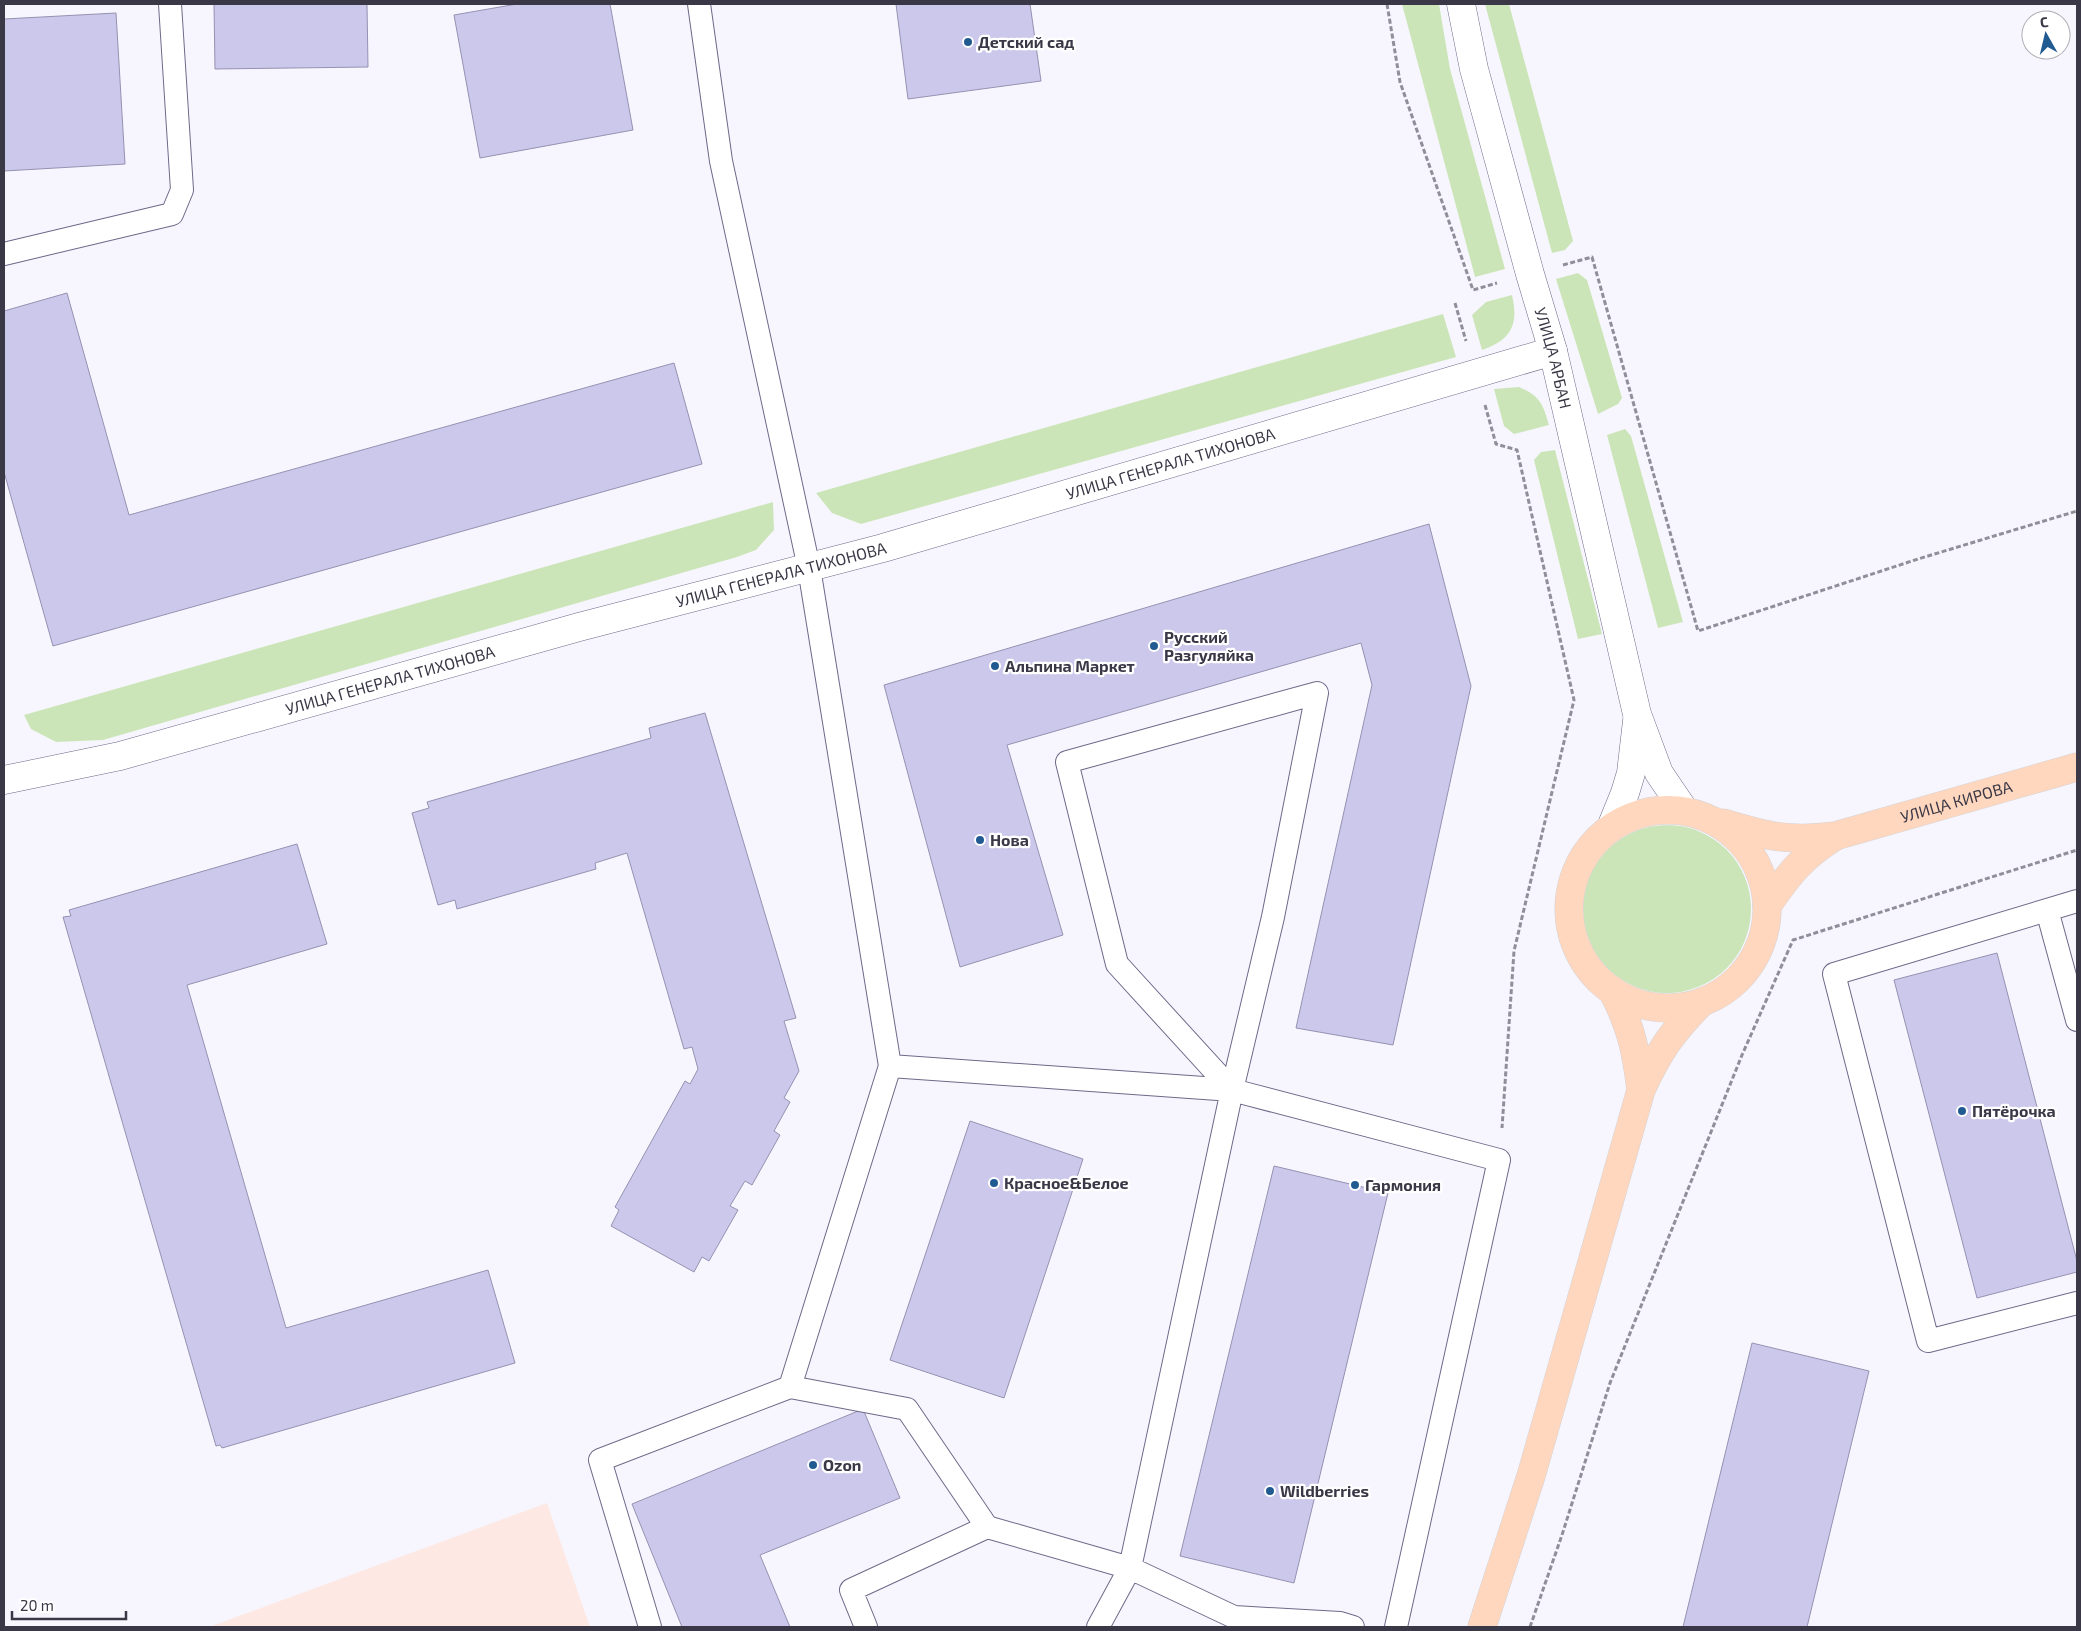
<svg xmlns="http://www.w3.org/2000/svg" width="2081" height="1631" viewBox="0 0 2081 1631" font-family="'Exo 2',sans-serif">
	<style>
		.industrial { fill: #fde8e4 }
		.green { fill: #cce5b8 }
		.building { fill: #ccc8eb; stroke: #9591b1 }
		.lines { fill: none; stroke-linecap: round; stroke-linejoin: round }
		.service-casing { stroke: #6e6988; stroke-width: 24 }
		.minor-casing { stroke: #6e6988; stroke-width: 29 }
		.primary-casing { stroke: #d4d3d6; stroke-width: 29 }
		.path { stroke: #908e99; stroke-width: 3; stroke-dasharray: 5 2.5; stroke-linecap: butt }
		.service { stroke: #fff; stroke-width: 22 }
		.minor { stroke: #fff; stroke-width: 28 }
		.primary { stroke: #ffd7be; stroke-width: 28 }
		.poi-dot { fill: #205a91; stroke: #fff; stroke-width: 2 }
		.labels { text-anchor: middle; stroke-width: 4.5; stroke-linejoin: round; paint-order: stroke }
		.poi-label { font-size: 16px; font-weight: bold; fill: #3a3846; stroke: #fff; text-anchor: start }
		.street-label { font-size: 16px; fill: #3a3846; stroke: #fff }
	</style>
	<rect width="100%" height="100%" fill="#f7f6fe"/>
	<!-- industrial -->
	<path class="industrial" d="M547 1503 590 1627H209Z"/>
	<!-- green -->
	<path class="green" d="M1402 4H1439L1450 69 1505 269 1475 277Z
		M1485 4H1509L1573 241 1565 250 1552 253Z
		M1578 273 1587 280 1622 398 1618 404 1598 414 1556 279Z
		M1512 295C1519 325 1511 340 1482 350L1472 315 1486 302Z
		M1443 314 1456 357 861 524 832 513 816 493Z
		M1519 387C1540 396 1543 404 1549 425L1514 434 1504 426 1494 389Z
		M1625 429 1631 436 1683 622 1658 628 1607 435Z
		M1555 450 1602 634 1578 639 1534 460 1541 452Z
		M773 502 774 530 756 550 737 557 103 740 56 742 31 729 24 715Z
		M1583 909a84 84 0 1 1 168 0a84 84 0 1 1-168 0Z"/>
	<!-- building -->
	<path class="building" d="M214 4H367L368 67 215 69Z
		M517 4H610L633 130 480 158 454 15Z
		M896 4H1030L1041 81 908 99Z
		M116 13 125 164 4 171V19Z
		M67 293 129 515 674 363 702 464 53 646 4 472V311Z
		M1429 524 1471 686 1393 1045 1296 1028 1372 685 1361 643 1007 745 1063 935 960 967 884 685Z
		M705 713 796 1018 784 1021 799 1071 784 1098 790 1102 774 1131 780 1135 752 1185 745 1181 730 1206 738 1210 709 1261 702 1257 694 1272 611 1226 619 1210 615 1207 685 1081 690 1084 698 1069 692 1047 684 1049 627 853 595 863 596 869 457 909 455 900 438 905 412 813 429 808 427 802 651 738 649 728Z
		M297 844 327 944 187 985 286 1328 488 1270 515 1363 222 1448 220 1445 216 1446 63 917 71 916 69 910Z
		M1997 953 2077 1261V1272L1977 1298 1894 980Z
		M970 1121 1083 1159 1004 1398 890 1360Z
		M1274 1166 1388 1193 1294 1583 1180 1556Z
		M1752 1343 1869 1371 1807 1627H1683Z
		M863 1409 900 1498 760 1555 790 1627H682L632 1504Z"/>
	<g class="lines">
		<defs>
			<path id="service" d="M699 4 721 161 809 568 890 1066 790 1387
				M4 254 172 214 182 190 170 4
				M2077 901 1834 974 1928 1341 2077 1303
				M2047 910 2077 1020
				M890 1066 1232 1090 1499 1160 1396 1627
				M650 1627 600 1460 790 1387 907 1409 987 1527
				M866 1627 851 1590 987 1527 1130 1568 1232 1090 1273 917 1317 693 1067 762 1117 964 1232 1090
				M1098 1627 1130 1568 1234 1617 1340 1623 1353 1627"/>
			<g id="minor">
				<path id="s1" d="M1461 4 1474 69 1530 274 1553 351 1637 714 1659 773 1684 810"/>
				<path id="s2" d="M4 780 120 756 579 627 883 548 1553 351"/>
				<path d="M1612 825 1625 793 1631 773 1637 721"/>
			</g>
			<g id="primary">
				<circle cx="1668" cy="909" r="99"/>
				<path id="s3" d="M1723 823C1766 836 1789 842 1835 836L2077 767"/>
				<path d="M1767 906C1788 875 1802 857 1834 837"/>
				<path d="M1612 990C1631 1026 1636 1050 1641 1090"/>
				<path d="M1482 1627 1531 1476 1641 1090C1659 1051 1672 1032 1702 1002"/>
			</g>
		</defs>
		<!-- service casing -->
		<use href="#service" class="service-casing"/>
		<!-- minor casing -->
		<use href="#minor" class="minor-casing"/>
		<!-- primary casing -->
		<use href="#primary" class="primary-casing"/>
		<!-- path -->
		<path class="path" d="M1387 4 1400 82 1473 290 1497 283
			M1563 265 1592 257 1698 631 1918 559 2077 511
			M1455 303 1466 341
			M1485 405 1496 444 1517 450 1574 700 1514 951 1502 1128
			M1530 1627 1562 1535 1610 1383 1742 1055 1793 940 2077 850"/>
		<!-- service -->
		<use href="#service" class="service"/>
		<!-- minor -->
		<use href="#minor" class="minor"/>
		<!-- primary -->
		<use href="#primary" class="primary"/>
	</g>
	<!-- markers -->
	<g class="poi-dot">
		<circle cx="968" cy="42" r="5"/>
		<circle cx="1154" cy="646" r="5"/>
		<circle cx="995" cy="666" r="5"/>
		<circle cx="980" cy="840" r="5"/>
		<circle cx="1962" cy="1111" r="5"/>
		<circle cx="994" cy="1183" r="5"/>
		<circle cx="1355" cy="1185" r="5"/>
		<circle cx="813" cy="1465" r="5"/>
		<circle cx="1270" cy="1491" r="5"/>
	</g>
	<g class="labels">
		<!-- poi labels -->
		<g class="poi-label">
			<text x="978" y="48">Детский сад</text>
			<text x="1164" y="643">Русский<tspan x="1164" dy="18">Разгуляйка</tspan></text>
			<text x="1005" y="672">Альпина Маркет</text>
			<text x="990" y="846">Нова</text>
			<text x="1972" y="1117">Пятёрочка</text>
			<text x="1004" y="1189">Красное&amp;Белое</text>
			<text x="1365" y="1191">Гармония</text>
			<text x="823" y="1471">Ozon</text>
			<text x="1280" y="1497">Wildberries</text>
		</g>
		<!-- street labels -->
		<g class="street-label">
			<text dy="6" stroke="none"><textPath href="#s1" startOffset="366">УЛИЦА АРБАН</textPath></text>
			<text dy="6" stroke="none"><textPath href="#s2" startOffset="1209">УЛИЦА ГЕНЕРАЛА ТИХОНОВА</textPath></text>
			<text dy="6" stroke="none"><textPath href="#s2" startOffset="804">УЛИЦА ГЕНЕРАЛА ТИХОНОВА</textPath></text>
			<text dy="6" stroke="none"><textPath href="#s2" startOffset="399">УЛИЦА ГЕНЕРАЛА ТИХОНОВА</textPath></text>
			<text dy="6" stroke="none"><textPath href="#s3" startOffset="240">УЛИЦА КИРОВА</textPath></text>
		</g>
	</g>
	<!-- border -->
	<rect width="2081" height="1631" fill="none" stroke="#3a3846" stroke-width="10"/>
	<!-- north arrow -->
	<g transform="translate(2046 35) rotate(352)"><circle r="24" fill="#ffffff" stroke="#b0afb5"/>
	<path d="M0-4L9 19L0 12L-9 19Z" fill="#205a91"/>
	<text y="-8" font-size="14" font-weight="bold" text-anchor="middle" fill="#3a3846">С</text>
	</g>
	<!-- scale -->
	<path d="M12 1611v8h114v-8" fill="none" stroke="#3a3846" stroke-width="2.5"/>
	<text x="20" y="1611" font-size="15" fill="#3a3846" stroke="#ffffff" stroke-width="4" paint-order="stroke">20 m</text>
</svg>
